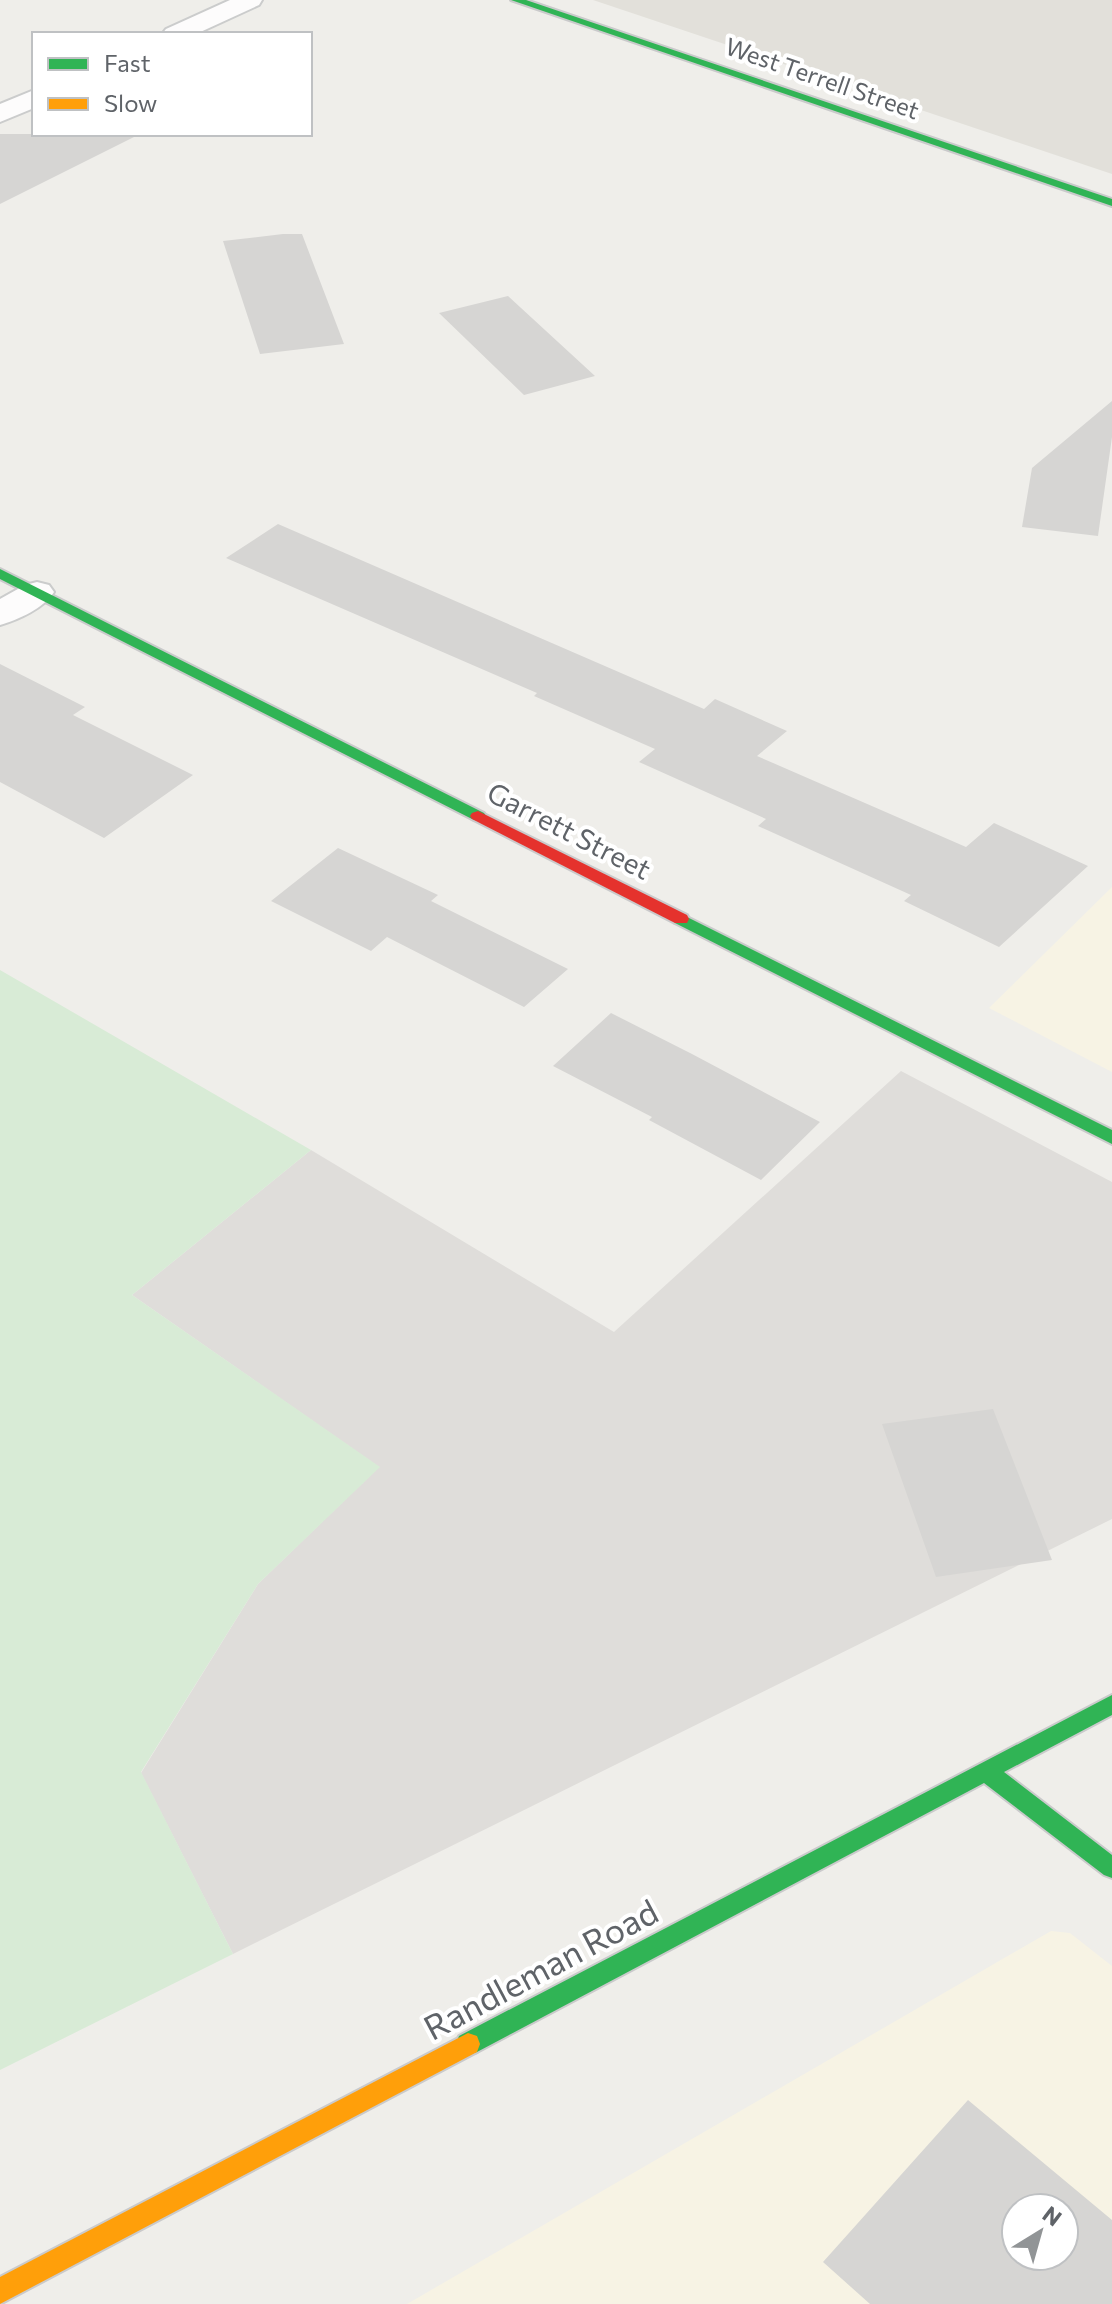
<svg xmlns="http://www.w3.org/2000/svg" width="1112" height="2304" viewBox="0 0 1112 2304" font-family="Commissioner,sans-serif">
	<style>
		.commercial { fill: #f7f3e4; fill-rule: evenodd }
		.industrial { fill: #dfddda }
		.education { fill: #e2e0da }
		.green { fill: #d8ebd6 }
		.building { fill: #d6d5d3; fill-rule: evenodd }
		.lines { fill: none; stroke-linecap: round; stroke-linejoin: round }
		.street-casing { stroke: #cbcccc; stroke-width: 4 }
		.fast-casing { stroke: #cacacb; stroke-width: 4 }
		.slow-casing { stroke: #cacacb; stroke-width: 4 }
		.jam-casing { stroke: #cacacb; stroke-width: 4 }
		.street { fill: #fdfcfc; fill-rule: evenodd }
		.fast { fill: #30b455; fill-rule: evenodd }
		.slow { fill: #ff9f0a; fill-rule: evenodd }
		.jam { fill: #e5322d; fill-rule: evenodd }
		.labels { text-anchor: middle; stroke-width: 8; stroke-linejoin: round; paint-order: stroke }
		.far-street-label { font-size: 24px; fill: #5f6368; stroke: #fff }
		.street-label { font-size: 28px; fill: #5f6368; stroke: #fff }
		.near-street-label { font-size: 34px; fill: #5f6368; stroke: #fff }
	</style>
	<rect width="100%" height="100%" fill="#efeeea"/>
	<!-- commercial -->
	<path class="commercial" d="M1112 887V1072L989 1008Z
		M1051 1931 1070 1933 1112 1966V2304H407ZM1016 2208H1064V2256H1016Z"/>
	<!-- industrial -->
	<path class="industrial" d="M901 1071 1112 1182V1519L233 1954 141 1773 258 1584 379 1467 132 1295 311 1150 614 1332Z"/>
	<!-- education -->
	<path class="education" d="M593 0H1112V174Z"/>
	<!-- green -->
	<path class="green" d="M0 970 311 1150 132 1295 380 1467 258 1584 141 1772 233 1954 0 2070Z"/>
	<!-- building -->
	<path class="building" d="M0 134H140L0 204Z
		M283 234H302L344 344 260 354 223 241Z
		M508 296 595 376 524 395 439 313Z
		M1112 401V437L1098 536 1022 527 1032 468Z
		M278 524 704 709 715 699 787 731 757 756 966 847 994 823 1088 866 999 947 904 901 911 895 758 826 766 819 639 762 655 749 534 696 537 693 226 558Z
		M0 664 85 707 73 715 193 775 104 838 0 782Z
		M338 848 438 895 431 901 568 969 524 1007 387 937 371 951 271 901Z
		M611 1013 692 1054 820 1122 761 1180 649 1120 652 1117 553 1066Z
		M993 1409 1052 1560 936 1577 882 1424Z
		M968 2100 1112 2220V2304H870L823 2262ZM1016 2208H1064V2256H1016Z"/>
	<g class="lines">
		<defs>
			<path id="street" d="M230 0H262L259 5 196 34H162L166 29Z
				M34 90V108L0 122V104Z
				M37 582 49 585 54 592C44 608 18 620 0 625V599L25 585Z"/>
			<path id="fast" d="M511 0H526L1112 199V206Z
				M0 569 484 813 486 816 478 821 472 819 0 579Z
				M681 914 1112 1130V1144L675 923 673 919Z
				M1112 1695V1715L1004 1772 1112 1855V1878L1104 1875 984 1783 477 2052 468 2055 459 2052 456 2044 459 2036Z"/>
			<path id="slow" d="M468 2033 477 2036 480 2044 477 2052 0 2304V2277Z"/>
			<path id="jam" d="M478 811 687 915 689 919 687 923H675L472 819 470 816 472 813Z"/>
		</defs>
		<!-- street casing -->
		<use href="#street" class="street-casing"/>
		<!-- fast casing -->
		<use href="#fast" class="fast-casing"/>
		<!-- slow casing -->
		<use href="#slow" class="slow-casing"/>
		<!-- jam casing -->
		<use href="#jam" class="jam-casing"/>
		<!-- street -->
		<use href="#street" class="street"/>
		<!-- fast -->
		<use href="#fast" class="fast"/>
		<!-- slow -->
		<use href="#slow" class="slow"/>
		<!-- jam -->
		<use href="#jam" class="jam"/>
	</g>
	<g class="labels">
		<!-- far-street labels -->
		<g class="far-street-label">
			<text transform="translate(822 79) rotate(19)" y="8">West Terrell Street</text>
		</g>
		<!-- street labels -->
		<g class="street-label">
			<text transform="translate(569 831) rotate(27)" y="10">Garrett Street</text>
		</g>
		<!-- near-street labels -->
		<g class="near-street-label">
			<text transform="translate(541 1970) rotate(-28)" y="12">Randleman Road</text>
		</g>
	</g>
	<!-- legend -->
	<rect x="32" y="32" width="280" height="104" fill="#ffffff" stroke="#bfc1c3" stroke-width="2"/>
	<rect x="48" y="58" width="40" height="12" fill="#30b455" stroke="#bfc1c3" stroke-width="2"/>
	<text x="104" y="72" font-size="24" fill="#5f6368">Fast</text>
	<rect x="48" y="98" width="40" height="12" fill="#ff9f0a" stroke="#bfc1c3" stroke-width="2"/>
	<text x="104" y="112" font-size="24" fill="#5f6368">Slow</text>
	<!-- north arrow -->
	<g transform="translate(1040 2232) rotate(37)"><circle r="38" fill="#ffffff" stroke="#bfc1c3" stroke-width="2"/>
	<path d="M0-6L14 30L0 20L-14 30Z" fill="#919496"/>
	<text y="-12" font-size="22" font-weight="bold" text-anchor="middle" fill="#5f6368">N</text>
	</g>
</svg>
